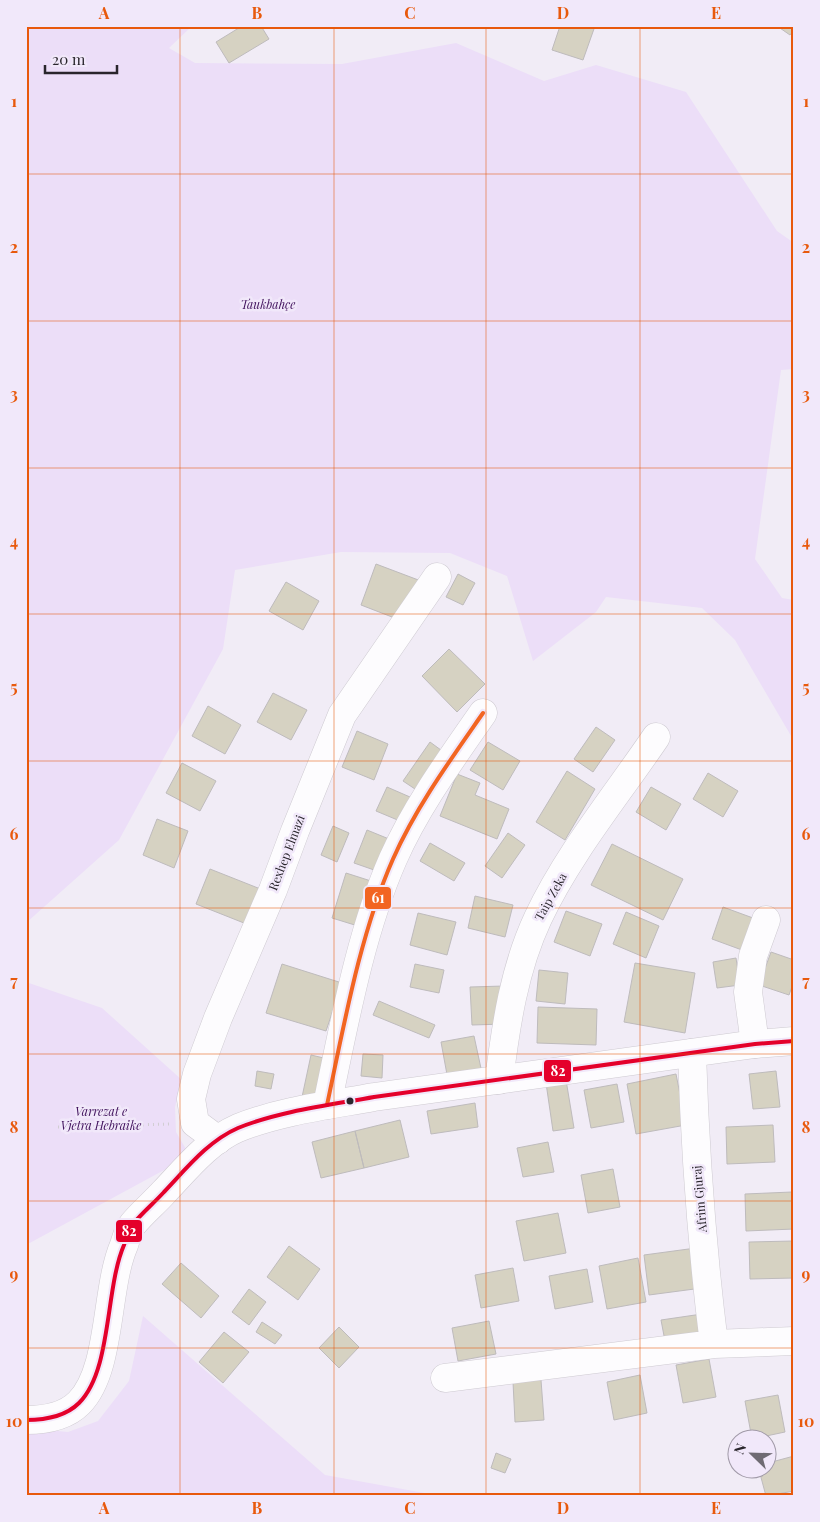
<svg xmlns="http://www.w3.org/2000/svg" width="820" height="1522" viewBox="0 0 820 1522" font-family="'Playfair Display',serif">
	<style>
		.green { fill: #ecdef8 }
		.building { fill: #d6d2c2; stroke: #bebbbc }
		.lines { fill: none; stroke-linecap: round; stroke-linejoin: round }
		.street-casing { stroke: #cecad1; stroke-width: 29 }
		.secondary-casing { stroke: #cecad1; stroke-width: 29 }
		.path { stroke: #d0cdd1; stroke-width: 3; stroke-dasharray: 1 4; stroke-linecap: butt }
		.street { stroke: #fdfcfe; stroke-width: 28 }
		.secondary { stroke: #fdfcfe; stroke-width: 28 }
		.bus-1-casing { stroke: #f1e8fa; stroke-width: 8 }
		.bus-2-casing { stroke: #f1e8fa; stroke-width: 8 }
		.bus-1 { stroke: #f26522; stroke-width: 4 }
		.bus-2 { stroke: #e4002b; stroke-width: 4 }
		.grid { fill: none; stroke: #e8590c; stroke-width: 1; stroke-opacity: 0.55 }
		.bus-dot { fill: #29252c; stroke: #f1e8fa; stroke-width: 2 }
		.labels { text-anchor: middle; stroke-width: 5; stroke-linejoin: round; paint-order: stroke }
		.park-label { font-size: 12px; font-style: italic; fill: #41125d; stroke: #f1e8fa }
		.street-label { font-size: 12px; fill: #29252c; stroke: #f1e8fa }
		.line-badge { stroke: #f1e8fa; stroke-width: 2 }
		.badge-label { font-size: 14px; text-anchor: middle; font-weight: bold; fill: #fff }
		.neatline { fill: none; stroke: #e8590c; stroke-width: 2 }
		.grid-label { font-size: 16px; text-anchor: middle; font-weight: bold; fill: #e8590c }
	</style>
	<rect width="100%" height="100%" fill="#f1ecf6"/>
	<!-- green -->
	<path class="green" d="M26 26H192L169 48 195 63 342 64 456 43 544 81 596 65 686 92 777 231 794 243V369L781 370 755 559 782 598 794 600V741L735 640 702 608 606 597 596 612 533 661 507 576 450 553 341 552 235 570 223 649 119 840 26 923Z
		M26 982 102 1008 182 1080 175 1107 176 1132 190 1156 26 1245Z
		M143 1316 325 1475 441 1496H26V1428L68 1432 98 1421 129 1381Z"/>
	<!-- building -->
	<path class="building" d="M242 26H261L269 39 229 63 216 42Z
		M560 26H595L583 60 552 50Z
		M777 26H794V30L790 35Z
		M376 564 421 581 405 622 361 605Z
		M458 574 475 583 463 605 446 597Z
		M286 582 319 601 303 630 269 611Z
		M449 649 485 684 457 712 422 676Z
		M273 693 307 710 291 740 257 722Z
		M208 706 241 725 225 754 192 736Z
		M596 727 615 740 593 772 574 759Z
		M357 731 388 744 374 780 342 767Z
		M430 742 445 753 418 791 403 781Z
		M488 742 520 761 503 790 470 770Z
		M182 763 216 781 200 811 166 793Z
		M567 771 595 789 565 840 536 822Z
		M708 773 738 791 723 817 693 799Z
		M457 774 480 783 475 795 509 809 497 839 440 816Z
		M387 787 410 797 400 821 376 811Z
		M651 787 681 804 666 830 636 812Z
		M157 819 188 831 174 868 143 855Z
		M333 826 349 833 337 862 321 855Z
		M367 830 389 839 377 871 354 863Z
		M508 833 525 845 502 878 485 866Z
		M430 843 465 863 454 881 420 861Z
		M612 844 683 879 663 920 591 885Z
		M210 869 263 890 249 925 196 904Z
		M346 873 371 881 358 926 332 918Z
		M475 896 513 905 505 937 468 928Z
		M723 907 753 918 742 950 712 939Z
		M566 911 602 924 590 956 554 942Z
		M626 912 659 926 646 958 613 944Z
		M418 913 456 922 447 955 410 945Z
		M771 952 794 960V981L789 995 759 985Z
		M736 958 740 985 717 988 713 962Z
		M635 963 695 973 685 1033 624 1022Z
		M282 964 342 983 326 1031 266 1013Z
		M415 964 444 970 439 993 410 987Z
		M539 970 568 973 565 1004 536 1001Z
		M504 986 505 1024 472 1025 470 987Z
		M379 1001 435 1025 429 1038 373 1015Z
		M538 1007 597 1009 596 1045 537 1043Z
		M474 1036 482 1073 448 1080 441 1042Z
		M363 1054 383 1055 382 1078 361 1076Z
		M311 1055 328 1059 319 1101 302 1097Z
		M257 1071 274 1074 271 1089 255 1086Z
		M776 1071 780 1107 753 1109 749 1074Z
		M676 1074 686 1125 636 1134 627 1084Z
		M566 1080 574 1128 553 1131 546 1083Z
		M617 1084 624 1122 591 1128 584 1090Z
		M475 1103 478 1127 431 1134 427 1111Z
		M400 1120 409 1157 364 1168 355 1131Z
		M773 1125 775 1162 727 1164 726 1127Z
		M355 1131 364 1168 321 1178 312 1142Z
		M548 1142 554 1172 523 1177 517 1148Z
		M613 1169 620 1207 588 1213 581 1175Z
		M792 1192 794 1229 746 1231 745 1194Z
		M558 1213 566 1253 524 1261 516 1221Z
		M794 1241V1278L750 1279 749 1242Z
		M289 1246 320 1269 298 1300 267 1277Z
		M696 1248 702 1288 649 1295 644 1255Z
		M638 1258 646 1302 607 1309 599 1266Z
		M181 1263 219 1296 201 1318 162 1284Z
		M513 1268 519 1301 481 1308 475 1275Z
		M587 1269 593 1302 555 1309 549 1276Z
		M249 1289 266 1302 249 1325 232 1312Z
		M702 1314 705 1335 665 1341 661 1320Z
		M489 1321 496 1354 458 1361 452 1328Z
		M262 1322 282 1335 275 1344 256 1332Z
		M339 1327 359 1347 339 1368 319 1348Z
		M224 1332 249 1352 223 1383 199 1362Z
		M709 1359 716 1397 683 1403 676 1365Z
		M640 1375 647 1413 614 1420 607 1382Z
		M541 1380 544 1420 515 1422 513 1382Z
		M778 1395 785 1432 752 1439 745 1401Z
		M496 1453 511 1459 505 1473 491 1468Z
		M794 1456V1491L766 1496 759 1470H768V1463Z"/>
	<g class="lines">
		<defs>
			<path id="street" d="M755 1044 748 992 753 956 766 920
				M692 1053C695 1151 702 1248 714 1344
				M499 1080C506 1025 514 969 538 918 568 854 616 796 656 737
				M327 1105C344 1025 360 934 393 859 416 807 451 759 483 713
				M218 1140 195 1123 191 1099 197 1074 218 1018 273 890 295 831 342 715 437 577
				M445 1378 714 1344 794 1341"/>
			<path id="secondary" d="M26 1420C44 1420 65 1417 79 1403 112 1370 105 1289 124 1245 126 1239 128 1230 133 1224 142 1213 154 1203 164 1192 186 1169 208 1141 238 1128 280 1111 330 1105 374 1097L755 1044 794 1041"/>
		</defs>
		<!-- street casing -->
		<use href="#street" class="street-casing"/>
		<!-- secondary casing -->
		<use href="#secondary" class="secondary-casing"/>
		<!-- path -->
		<path class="path" d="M58 1127 170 1124"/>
		<!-- street -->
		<use href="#street" class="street"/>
		<!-- secondary -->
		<use href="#secondary" class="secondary"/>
		<defs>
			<path id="bus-1" d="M327 1105C344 1025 360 934 393 859 416 807 451 759 483 713"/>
			<path id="bus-2" d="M26 1420C44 1420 65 1417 79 1403 112 1370 105 1289 124 1245 126 1239 128 1230 133 1224 142 1213 154 1203 164 1192 186 1169 208 1141 238 1128 280 1111 330 1105 374 1097L755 1044 794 1041"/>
		</defs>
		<!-- bus-1 casing -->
		<use href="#bus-1" class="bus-1-casing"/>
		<!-- bus-2 casing -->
		<use href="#bus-2" class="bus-2-casing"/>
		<!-- bus-1 -->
		<use href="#bus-1" class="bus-1"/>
		<!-- bus-2 -->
		<use href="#bus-2" class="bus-2"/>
	</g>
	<!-- grid -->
	<path class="grid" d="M180 26V1496M334 26V1496M486 26V1496M640 26V1496M26 174H794M26 321H794M26 468H794M26 614H794M26 761H794M26 908H794M26 1054H794M26 1201H794M26 1348H794"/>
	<!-- markers -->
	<circle class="bus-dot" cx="350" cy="1101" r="4.5"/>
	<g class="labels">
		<!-- park labels -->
		<g class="park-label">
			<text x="268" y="309">Taukbahçe</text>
			<text x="101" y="1116">Varrezat e<tspan x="101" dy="14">Vjetra Hebraike</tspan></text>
		</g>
		<!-- street labels -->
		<g class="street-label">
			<text transform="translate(287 853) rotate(-69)" y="4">Rexhep Elmazi</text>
			<text transform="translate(551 897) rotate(-61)" y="4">Taip Zeka</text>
			<text transform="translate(700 1199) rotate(-95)" y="4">Afrim Gjuraj</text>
		</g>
	</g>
	<g class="line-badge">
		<rect x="364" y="886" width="28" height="24" rx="5" fill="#f26522"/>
		<rect x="543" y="1059" width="29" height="24" rx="5" fill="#e4002b"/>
		<rect x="115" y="1219" width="28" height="24" rx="5" fill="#e4002b"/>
	</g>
	<g class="badge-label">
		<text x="378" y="903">61</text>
		<text x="558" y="1076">82</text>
		<text x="129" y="1236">82</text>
	</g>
	<!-- border -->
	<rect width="820" height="1522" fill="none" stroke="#f1e8fa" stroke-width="55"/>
	<!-- north arrow -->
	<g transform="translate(752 1454) rotate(293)"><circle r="24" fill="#f1e8fa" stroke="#a19aa8"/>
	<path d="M0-4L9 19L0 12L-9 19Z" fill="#6f6b73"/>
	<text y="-8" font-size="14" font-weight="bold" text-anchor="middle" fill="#29252c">N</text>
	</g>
	<!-- scale -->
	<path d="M45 65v8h72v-8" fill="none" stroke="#29252c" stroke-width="2.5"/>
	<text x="52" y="65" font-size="15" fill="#29252c" stroke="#f1e8fa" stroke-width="4" paint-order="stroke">20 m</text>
	<rect x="28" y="28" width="764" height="1466" class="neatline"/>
	<g class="grid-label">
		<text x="104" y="19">A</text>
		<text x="257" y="19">B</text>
		<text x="410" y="19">C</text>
		<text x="563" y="19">D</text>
		<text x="716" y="19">E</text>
		<text x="14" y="107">1</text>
		<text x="806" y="107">1</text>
		<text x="14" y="253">2</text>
		<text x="806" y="253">2</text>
		<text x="14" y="400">3</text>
		<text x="806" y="400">3</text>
		<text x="14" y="547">4</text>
		<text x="806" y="547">4</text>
		<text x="14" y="693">5</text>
		<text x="806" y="693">5</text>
		<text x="14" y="840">6</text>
		<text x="806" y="840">6</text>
		<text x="14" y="987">7</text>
		<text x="806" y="987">7</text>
		<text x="14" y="1133">8</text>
		<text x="806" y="1133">8</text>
		<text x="14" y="1280">9</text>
		<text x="806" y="1280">9</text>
		<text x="14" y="1427">10</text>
		<text x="806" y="1427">10</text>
		<text x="104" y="1514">A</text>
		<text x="257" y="1514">B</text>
		<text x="410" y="1514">C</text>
		<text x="563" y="1514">D</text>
		<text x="716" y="1514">E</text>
	</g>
</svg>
